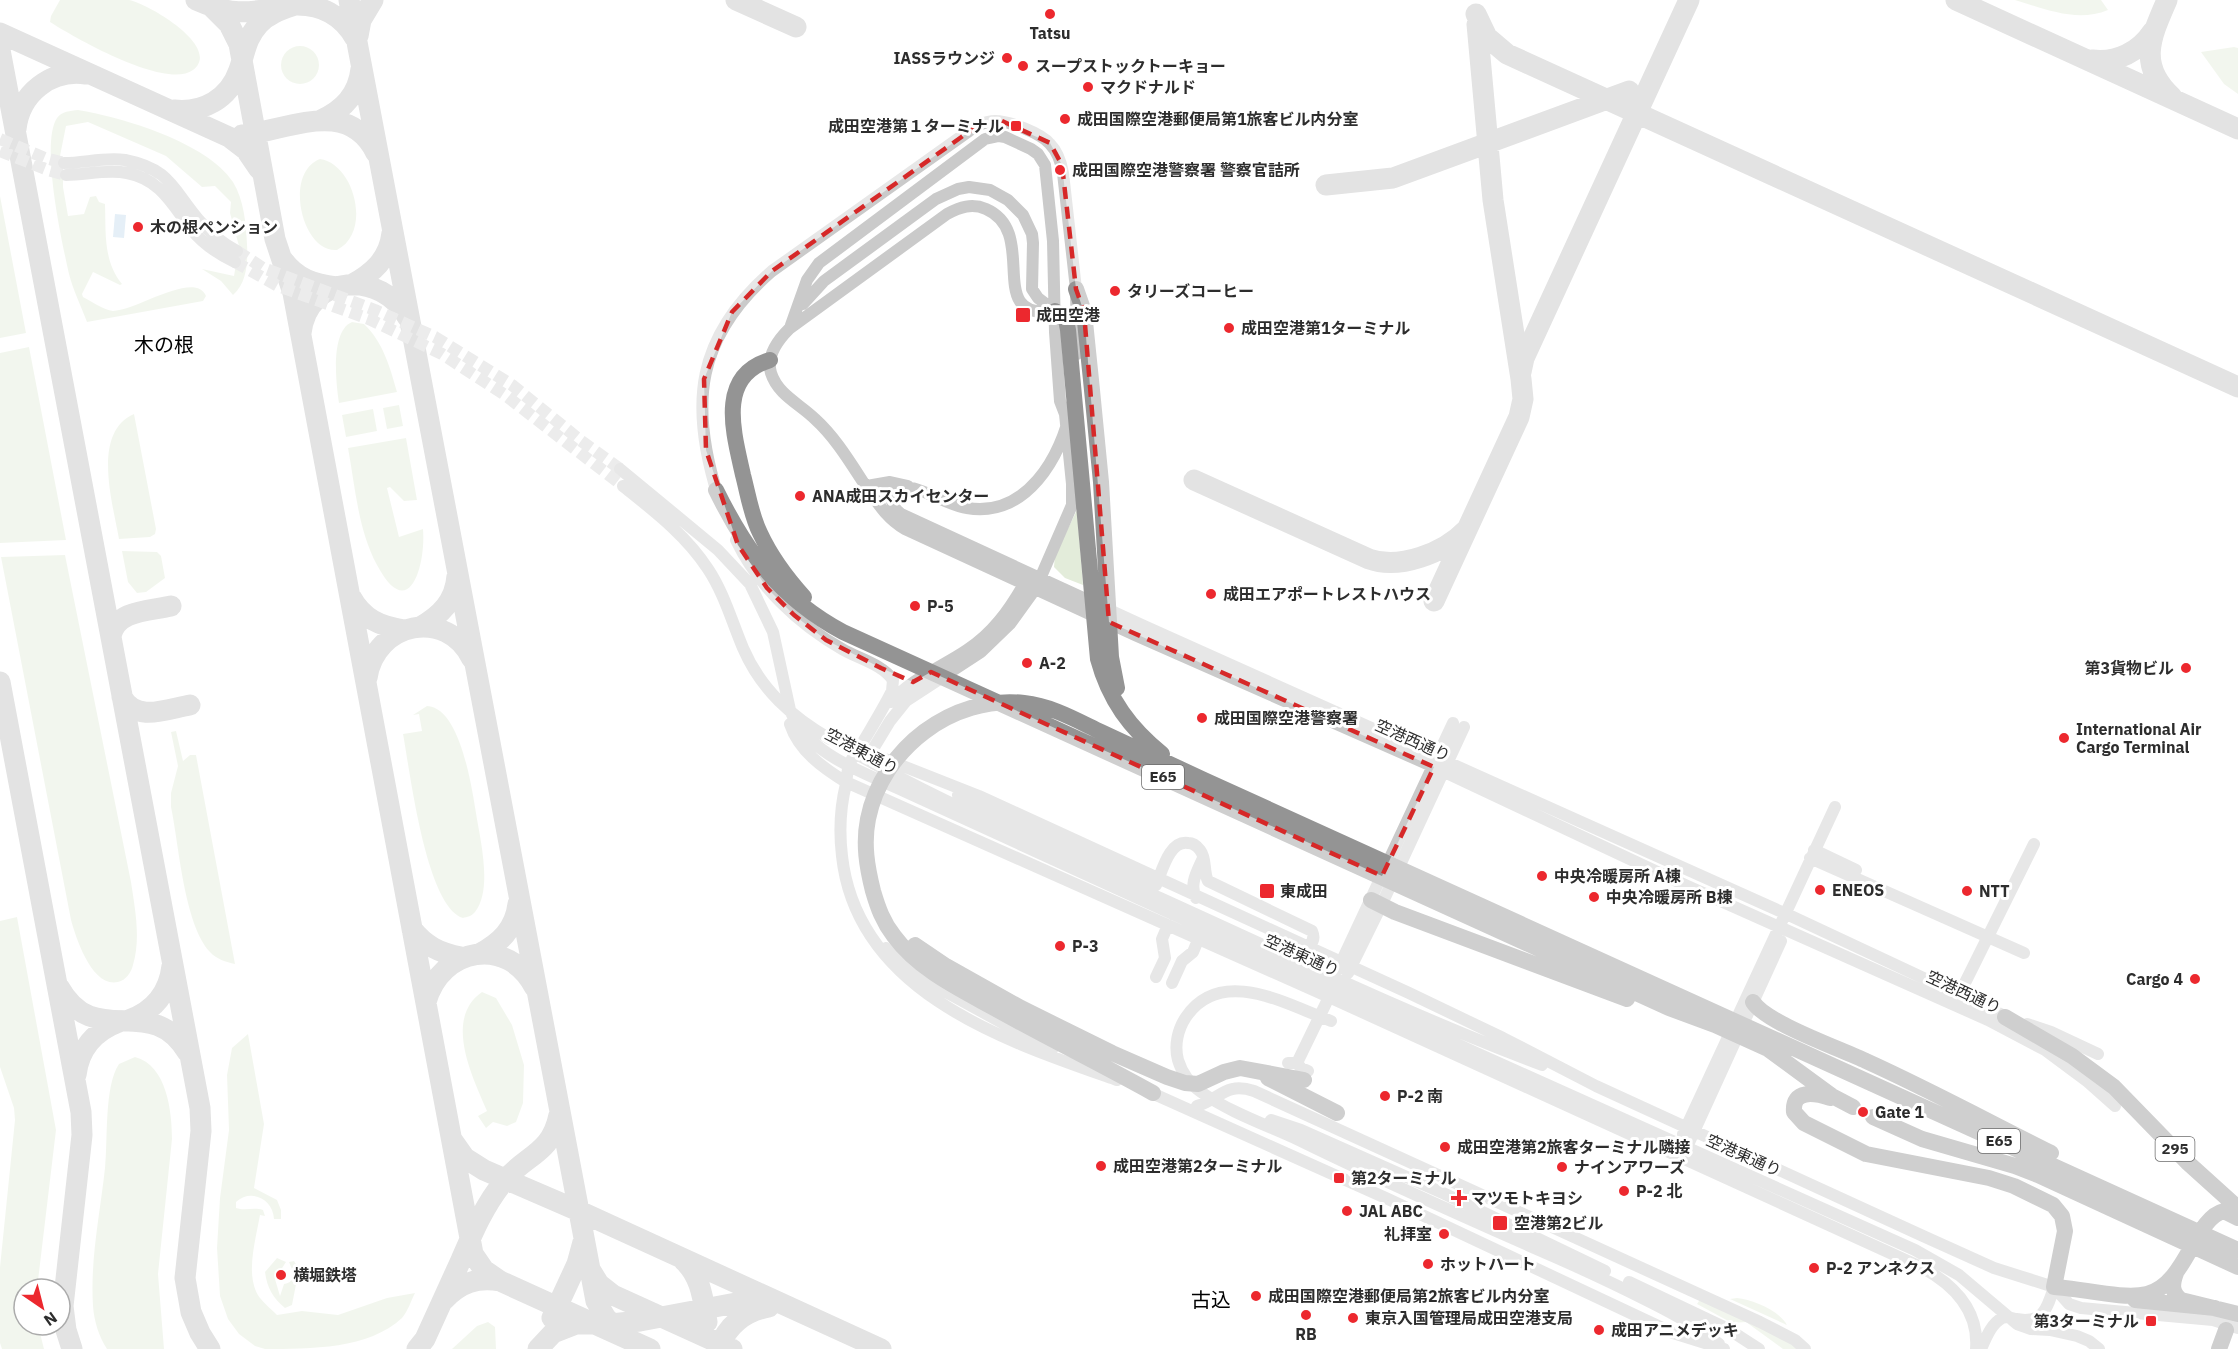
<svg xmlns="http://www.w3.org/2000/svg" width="2238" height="1349" viewBox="0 0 2238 1349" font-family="'IBM Plex Sans','Noto Sans JP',sans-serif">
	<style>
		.green { fill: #e3ecda }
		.water { fill: #c5dced }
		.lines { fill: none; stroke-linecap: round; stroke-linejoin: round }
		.taxiway { stroke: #c0c0c0; stroke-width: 21 }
		.minor-tunnel { stroke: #d5d5d5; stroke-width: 12; stroke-dasharray: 12 6; stroke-linecap: butt }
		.minor { stroke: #cacaca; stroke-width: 12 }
		.highway { stroke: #949494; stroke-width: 16 }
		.marked { fill: none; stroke: #d62828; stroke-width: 4.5; stroke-dasharray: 12 8; stroke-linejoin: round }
		.poi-dot { fill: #ec282e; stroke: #fff; stroke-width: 2 }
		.labels { text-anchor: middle; stroke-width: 6; stroke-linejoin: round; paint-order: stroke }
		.shield { fill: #fff; stroke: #6c6c6c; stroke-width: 1.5 }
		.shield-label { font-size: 15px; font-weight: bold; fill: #2d2d2d }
		.poi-label { font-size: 16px; font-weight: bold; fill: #2d2d2d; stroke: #fff; text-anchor: start }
		.street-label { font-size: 16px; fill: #2d2d2d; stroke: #fff }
		.quarter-label { font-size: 20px; fill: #000; stroke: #fff }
	</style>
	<rect width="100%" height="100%" fill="#fff"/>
	<!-- green -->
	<path class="green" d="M60 0C82 0 107 0 129 0 147 3 223 47 193 70 166 90 75 38 50 22L51 16Z
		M2015 0H2101L2108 10C2077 23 2045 9 2015 0Z
		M281 65a19 19 0 1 1 38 0a19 19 0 1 1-38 0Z
		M2234 47 2238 48V94L2224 84 2201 52Z
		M78 110C122 117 208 143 233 182 244 200 246 224 247 244 248 262 247 283 233 295L221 281 202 269 234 276 239 246 230 213 231 202 215 186 202 187 166 156 88 122 66 126 60 156 63 164V187L68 216 84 214 90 197 96 196 99 202 105 204C106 232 103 261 122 284L120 285 93 272 82 294 83 297C91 301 104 310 113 311 136 311 195 270 206 296L203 301 87 322C81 306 73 290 69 274 62 243 40 143 57 118 62 111 70 111 78 110Z
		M320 159C355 164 372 233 337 250 302 253 283 173 320 159Z
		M0 196 26 333 0 338Z
		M352 322 364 324C383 342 390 367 397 392L339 403C336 384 330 331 352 322Z
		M29 347 66 540 0 543V353Z
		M399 405 403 426 387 429 383 408Z
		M373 409 377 431 346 437 342 415Z
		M134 414 156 529 155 534 150 537 119 539C113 504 91 433 134 414Z
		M406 438 417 500 404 501 390 487 387 488 399 537 423 529C426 565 409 625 377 565 358 530 355 486 348 448Z
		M1077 510 1083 585 1065 578 1054 567 1055 555Z
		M122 551 157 552 161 556 165 578 146 592 137 593 128 582Z
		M65 555 131 882C135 909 141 938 133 965 131 973 126 980 118 982 92 988 76 938 71 920L1 557Z
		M427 706C460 707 472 788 476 813 480 839 493 889 475 912 472 916 467 917 463 918 426 907 410 771 403 734L422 731 419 714 413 715Z
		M176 731 183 761 190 755H196L235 964C226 962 216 959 210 952 184 924 179 845 171 807V793L178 766 171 732Z
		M17 917 56 1130 37 1289H24V1325H38L44 1349H2L0 1343V1267L15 1120 14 1108 0 1067V921Z
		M482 992 496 998 512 1025 524 1065 523 1103 516 1122 507 1126 493 1122 486 1128 478 1116 487 1111C473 1078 443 1019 482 992Z
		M248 1034 264 1124 254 1188 277 1200 281 1210V1219H274C273 1199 251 1188 236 1202V1208C245 1211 254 1207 263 1210L265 1216 260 1215C256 1239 244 1277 260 1298 265 1304 272 1310 277 1315L302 1311 338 1315 387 1298 415 1293C411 1301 408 1311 402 1318 369 1349 311 1349 265 1349L255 1346 239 1334 228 1319 220 1296 217 1248 220 1198 229 1130 227 1075 232 1048Z
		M135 1057C167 1065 172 1112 172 1139L158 1274 164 1349H107C99 1337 94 1321 93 1306 90 1260 100 1214 105 1168 108 1141 104 1086 119 1064Z
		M277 1258 286 1262 275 1279 280 1296 284 1284C297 1282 293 1271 289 1262L294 1261 299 1269 292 1305 285 1308C273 1298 267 1288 265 1272Z
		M1701 1298 1802 1349H1783L1746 1322 1732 1323 1697 1304Z
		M1737 1298C1753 1300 1779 1310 1787 1325L1730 1299Z
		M488 1322 495 1327 496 1349H452L477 1326Z"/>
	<!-- water -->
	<path class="water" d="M115 214 126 215 124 238 113 237Z"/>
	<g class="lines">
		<!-- taxiway -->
		<path class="taxiway" d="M196 0C227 14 243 14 276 8
			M349 0 596 1301 606 1318 620 1332
			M736 0 796 27
			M1956 0 2238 129
			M2167 0C2151 37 2137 65 2172 97
			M294 5C320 4 342 15 355 38
			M213 8 229 24 239 44 275 239 293 293 473 1254 484 1270 500 1281 650 1349
			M1476 14 1487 37 1507 54 2238 387
			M0 33 229 137 246 150 259 169
			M358 36 361 20 373 0
			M0 50 200 1108 201 1131 185 1278 191 1312 200 1333 210 1349
			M2092 60C2117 63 2139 52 2153 31
			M174 110C203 113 229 99 239 70 245 53 246 38 259 24 272 10 290 8 308 0
			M321 120C343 110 358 95 361 69
			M16 129C20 93 51 69 86 74
			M242 135C287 131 348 96 376 153
			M1326 185 1393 178 1629 91
			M283 260C297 279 314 284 336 287
			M351 285C373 273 389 259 392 233
			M301 333C308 273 382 270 408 318
			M1521 372 1524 358 1689 0
			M1194 480 1369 559C1399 570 1444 553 1466 530
			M351 597C363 619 380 626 404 630
			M1434 601 1519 417 1523 399 1521 379 1493 200 1477 24
			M420 627C441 615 455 601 457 576
			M111 636C116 610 149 611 171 606
			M367 678C375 622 447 607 472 659
			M0 682 81 1112 82 1135 63 1306 66 1330 72 1349
			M122 697C136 723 167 709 190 705
			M412 929C425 946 440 953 461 957
			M479 954C500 943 515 929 518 904
			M59 987C95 1052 151 990 188 1053
			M426 1002C441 947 508 935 535 988
			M129 1020C154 1011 169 992 172 966
			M76 1075C79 1049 95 1031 119 1022
			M453 1141 465 1158 484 1170 579 1211 881 1349
			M683 1260C701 1276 703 1299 707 1322
			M591 1271 599 1284 613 1295 732 1349
			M444 1300C460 1283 477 1277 500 1281
			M552 1318 577 1264 583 1242
			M417 1349 425 1339C437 1313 449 1286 461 1260 473 1232 485 1204 505 1180 527 1154 551 1154 559 1115
			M538 1349 553 1333 576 1324H611L640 1321 752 1300 771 1301
			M719 1349C726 1326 745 1311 769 1307"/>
		<!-- minor-tunnel -->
		<path class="minor-tunnel" d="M0 139 45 158 64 163
			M0 151 48 170 66 175
			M237 251 263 268 375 310 435 337 512 385 580 440 620 469
			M235 262 278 286 369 319 442 354 505 395 623 486"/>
		<!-- minor -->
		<path class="minor" d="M64 163C84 163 105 157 125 160 170 169 172 188 198 219 209 232 222 243 237 251
			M66 175C86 175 107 169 127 173 160 179 172 204 191 229 203 244 218 254 235 262
			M803 304 824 281 936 199 958 189 969 187 990 190 1008 200 1023 215 1032 234 1033 243 1032 289 1038 298 1055 311
			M1055 311C982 322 1041 233 986 209 972 203 960 207 947 214L789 329C778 340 766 356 771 373 778 395 800 404 815 419 835 437 850 462 865 485 877 502 886 518 905 529L1135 635 1434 767 1685 885 1988 1020 2045 1050 2088 1082 2115 1106
			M791 325 807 280 819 263 985 139 999 136 1005 137 1031 149 1038 154 1045 165 1053 241 1055 332 1060 401 1065 414 1072 484V505L1036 588 1010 624 981 652 906 701 890 721 867 759
			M1071 407C1062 457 1026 518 967 508 946 505 924 488 906 487 887 485 888 505 901 514L1144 626 1793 917 2011 1019
			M620 469 718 550 750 584 773 632 790 710C808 755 863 772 904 791L1474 1052 1915 1250 1959 1275 2017 1324 2031 1329 2050 1330 2077 1336 2089 1341 2099 1349
			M623 486C654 511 686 535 708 569 724 593 732 622 743 648 761 690 792 717 830 739
			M867 486 890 482 908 486
			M718 496C689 404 696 337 772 271L969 131C977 126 985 121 995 121 1009 121 1041 133 1050 144 1058 152 1061 162 1063 173L1076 289 1077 354
			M736 540C758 586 798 624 842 649 859 659 882 664 893 680L892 691C883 709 873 725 863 742 858 749 851 758 849 766 847 771 847 778 846 784 840 808 839 831 842 856 857 993 1006 1041 1117 1080
			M891 702C912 678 942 667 967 650 993 633 1009 610 1024 584L1030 582
			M790 724C799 751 823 768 846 782L1329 997 1923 1268C1954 1285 1979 1310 1976 1349
			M824 735 979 796 1409 993 1503 1038 1596 1086 1923 1236 1994 1268 2054 1287 2069 1304 2081 1308 2213 1320 2238 1328
			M853 752C951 808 1057 851 1160 898 1286 955 1412 1016 1542 1065
			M958 795 1149 884
			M1814 850 1856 870
			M1810 858 2024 953
			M1156 885C1162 872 1169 840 1188 843 1193 843 1197 846 1200 850 1207 859 1203 871 1208 881L1312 931C1315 938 1313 943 1308 947L1301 948
			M1196 898C1189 884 1197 872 1203 858
			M886 948 916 973 946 992 1052 1050
			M1338 969 1453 723
			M1348 973 1381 906 1464 727
			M1156 977 1165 958 1162 939 1168 925
			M1172 983 1182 961 1193 952 1201 933
			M1956 1001 2034 844
			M1331 1021C1288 1005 1221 965 1186 1017 1178 1029 1174 1045 1178 1060 1182 1073 1190 1084 1201 1092 1231 1113 1267 1125 1299 1140 1378 1179 1458 1214 1539 1250 1576 1266 1613 1283 1650 1302 1674 1314 1698 1327 1719 1344
			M2027 1024 2051 1032 2098 1054
			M1288 1063H1297L1301 1068 1308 1071
			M1297 1063 1329 997 1330 991
			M1145 1090 1388 1199 1673 1333 1724 1349
			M1197 1106C1221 1098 1226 1082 1254 1091L1760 1322 1795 1340 1805 1349
			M1271 1120 1301 1130 1445 1194 1605 1271
			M1683 1134 1835 807
			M1681 1152 1687 1147 1781 941
			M1629 1282 1728 1329 1759 1349
			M1981 1349C1986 1338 1991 1324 2002 1318 2007 1316 2011 1318 2016 1319 2043 1324 2047 1309 2054 1287"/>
		<!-- highway -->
		<path class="highway" d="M1076 289 1084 312 1091 380 1101 482 1111 657 1117 688
			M1055 311 1066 320 1068 330 1098 659C1109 700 1130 728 1162 754
			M770 360C716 376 734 434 743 475 748 494 751 515 760 533 771 557 786 577 804 597
			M716 490C747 553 780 598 843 632L1669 1008 1715 1025 1768 1049 1832 1096 1853 1107
			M1371 900 1395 912 1627 999
			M915 945 946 966 1021 1008 1112 1053 1167 1077 1185 1083 1198 1084 1224 1072 1240 1068 1304 1080
			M1753 1002C1766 1023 1841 1049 1866 1061 1928 1089 1989 1122 2051 1153
			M2005 1017 2072 1056 2114 1087 2187 1162 2238 1208
			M1268 1078 1337 1113
			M1153 1093C1101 1064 1048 1038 996 1009 960 989 919 970 894 936 883 922 878 908 873 891 867 867 863 844 868 819 882 749 952 695 1024 703 1052 706 1076 720 1101 732 1135 748 1169 764 1204 780L2238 1250
			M1830 1098C1815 1093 1792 1089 1794 1112L1804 1123 1866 1154 1989 1178 2014 1186 2053 1205 2062 1216 2065 1231 2054 1287
			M1873 1117 1922 1139 2015 1166 2038 1175 2238 1267
			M2176 1273C2172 1284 2171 1292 2181 1300L2238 1314
			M2054 1287C2080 1288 2123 1300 2147 1294 2187 1284 2194 1218 2224 1211L2238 1218
			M2135 1300 2215 1308
			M2219 1349 2226 1330"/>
	</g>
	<!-- marked area -->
	<path d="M0 0H2238V1349H0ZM1002 121 1050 143 1062 165 1076 289 1084 312 1109 622 1434 767 1382 876 931 672 913 682 881 668 826 640 794 615 767 588 738 545 706 450 704 379 732 312 772 271 977 126Z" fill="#fff" fill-opacity=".55" fill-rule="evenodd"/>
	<path class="marked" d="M1002 121 1050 143 1062 165 1076 289 1084 312 1109 622 1434 767 1382 876 931 672 913 682 881 668 826 640 794 615 767 588 738 545 706 450 704 379 732 312 772 271 977 126Z"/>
	<!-- markers -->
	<g class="poi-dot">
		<circle cx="1050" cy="14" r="6"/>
		<circle cx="1007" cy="58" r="6"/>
		<circle cx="1023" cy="66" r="6"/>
		<circle cx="1088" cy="87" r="6"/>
		<circle cx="1065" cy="119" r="6"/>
		<rect x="1010" y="120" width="12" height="12" rx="3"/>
		<circle cx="1060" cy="170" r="6"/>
		<circle cx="138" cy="227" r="6"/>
		<circle cx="1115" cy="291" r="6"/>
		<rect x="1015" y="307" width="16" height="16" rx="3"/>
		<circle cx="1229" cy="328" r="6"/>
		<circle cx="800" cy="496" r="6"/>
		<circle cx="1211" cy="594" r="6"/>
		<circle cx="915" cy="606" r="6"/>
		<circle cx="1027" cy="663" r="6"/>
		<circle cx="2186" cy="668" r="6"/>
		<circle cx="1202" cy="718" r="6"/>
		<circle cx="2064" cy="738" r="6"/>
		<circle cx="1542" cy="876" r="6"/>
		<circle cx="1820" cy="890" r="6"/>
		<rect x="1259" y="883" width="16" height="16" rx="3"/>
		<circle cx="1967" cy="891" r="6"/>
		<circle cx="1594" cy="897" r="6"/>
		<circle cx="1060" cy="946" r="6"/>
		<circle cx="2195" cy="979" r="6"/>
		<circle cx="1385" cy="1096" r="6"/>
		<circle cx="1863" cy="1112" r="6"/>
		<circle cx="1445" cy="1147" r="6"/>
		<circle cx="1101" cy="1166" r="6"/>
		<circle cx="1562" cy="1167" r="6"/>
		<rect x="1333" y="1172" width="12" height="12" rx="3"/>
		<circle cx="1624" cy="1191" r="6"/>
		<path d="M1456 1189h6v6h6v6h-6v6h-6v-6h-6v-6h6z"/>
		<circle cx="1347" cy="1211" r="6"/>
		<rect x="1492" y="1215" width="16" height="16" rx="3"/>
		<circle cx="1444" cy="1234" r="6"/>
		<circle cx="1428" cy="1264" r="6"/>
		<circle cx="1814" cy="1268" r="6"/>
		<circle cx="281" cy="1275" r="6"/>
		<circle cx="1256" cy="1296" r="6"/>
		<circle cx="1306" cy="1315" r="6"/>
		<circle cx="1353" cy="1318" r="6"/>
		<rect x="2145" y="1315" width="12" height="12" rx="3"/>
		<circle cx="1599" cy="1330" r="6"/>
	</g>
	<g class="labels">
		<!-- shield labels -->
		<g class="shield">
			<rect x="1142" y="765" width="42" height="24" rx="4.5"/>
			<rect x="1978" y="1129" width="42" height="24" rx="4.5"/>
			<rect x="2155.5" y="1137" width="39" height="24" rx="4.5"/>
		</g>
		<g class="shield-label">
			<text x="1163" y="782">E65</text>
			<text x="1999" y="1146">E65</text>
			<text x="2175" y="1154">295</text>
		</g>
		<!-- poi labels -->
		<g class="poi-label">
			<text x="1050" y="39" text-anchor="middle">Tatsu</text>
			<text x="995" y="64" text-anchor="end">IASSラウンジ</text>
			<text x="1035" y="72">スープストックトーキョー</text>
			<text x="1100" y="93">マクドナルド</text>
			<text x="1077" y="125">成田国際空港郵便局第1旅客ビル内分室</text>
			<text x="1004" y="132" text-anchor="end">成田空港第１ターミナル</text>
			<text x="1072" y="176">成田国際空港警察署 警察官詰所</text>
			<text x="150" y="233">木の根ペンション</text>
			<text x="1127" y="297">タリーズコーヒー</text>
			<text x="1036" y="321">成田空港</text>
			<text x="1241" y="334">成田空港第1ターミナル</text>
			<text x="812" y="502">ANA成田スカイセンター</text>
			<text x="1223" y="600">成田エアポートレストハウス</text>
			<text x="927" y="612">P-5</text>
			<text x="1039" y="669">A-2</text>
			<text x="2174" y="674" text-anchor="end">第3貨物ビル</text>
			<text x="1214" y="724">成田国際空港警察署</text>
			<text x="2076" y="735">International Air<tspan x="2076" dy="18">Cargo Terminal</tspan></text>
			<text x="1554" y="882">中央冷暖房所 A棟</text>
			<text x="1832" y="896">ENEOS</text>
			<text x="1280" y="897">東成田</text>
			<text x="1979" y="897">NTT</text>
			<text x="1606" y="903">中央冷暖房所 B棟</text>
			<text x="1072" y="952">P-3</text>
			<text x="2183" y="985" text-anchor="end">Cargo 4</text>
			<text x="1397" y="1102">P-2 南</text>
			<text x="1875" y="1118">Gate 1</text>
			<text x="1457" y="1153">成田空港第2旅客ターミナル隣接</text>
			<text x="1113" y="1172">成田空港第2ターミナル</text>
			<text x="1574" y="1173">ナインアワーズ</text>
			<text x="1351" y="1184">第2ターミナル</text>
			<text x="1636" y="1197">P-2 北</text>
			<text x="1471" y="1204">マツモトキヨシ</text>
			<text x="1359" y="1217">JAL ABC</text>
			<text x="1514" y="1229">空港第2ビル</text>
			<text x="1432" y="1240" text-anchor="end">礼拝室</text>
			<text x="1440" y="1270">ホットハート</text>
			<text x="1826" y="1274">P-2 アンネクス</text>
			<text x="293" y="1281">横堀鉄塔</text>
			<text x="1268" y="1302">成田国際空港郵便局第2旅客ビル内分室</text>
			<text x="1365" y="1324">東京入国管理局成田空港支局</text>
			<text x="2139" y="1327" text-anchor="end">第3ターミナル</text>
			<text x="1611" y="1336">成田アニメデッキ</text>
			<text x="1306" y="1340" text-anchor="middle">RB</text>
		</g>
		<!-- street labels -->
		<g class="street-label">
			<text transform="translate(1413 740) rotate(24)" y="6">空港西通り</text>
			<text transform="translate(862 751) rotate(28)" y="6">空港東通り</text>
			<text transform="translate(1302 955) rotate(24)" y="6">空港東通り</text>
			<text transform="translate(1964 992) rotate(25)" y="6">空港西通り</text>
			<text transform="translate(1744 1155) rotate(24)" y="6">空港東通り</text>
		</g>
		<!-- quarter labels -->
		<g class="quarter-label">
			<text x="164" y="352">木の根</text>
			<text x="1211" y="1307">古込</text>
		</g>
	</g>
	<!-- north arrow -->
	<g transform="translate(42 1307) rotate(145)"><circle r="28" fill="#ffffff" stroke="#ababab" stroke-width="1.5"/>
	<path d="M0-4.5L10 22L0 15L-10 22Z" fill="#ec282e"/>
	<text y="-9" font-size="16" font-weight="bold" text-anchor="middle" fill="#2d2d2d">N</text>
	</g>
</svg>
